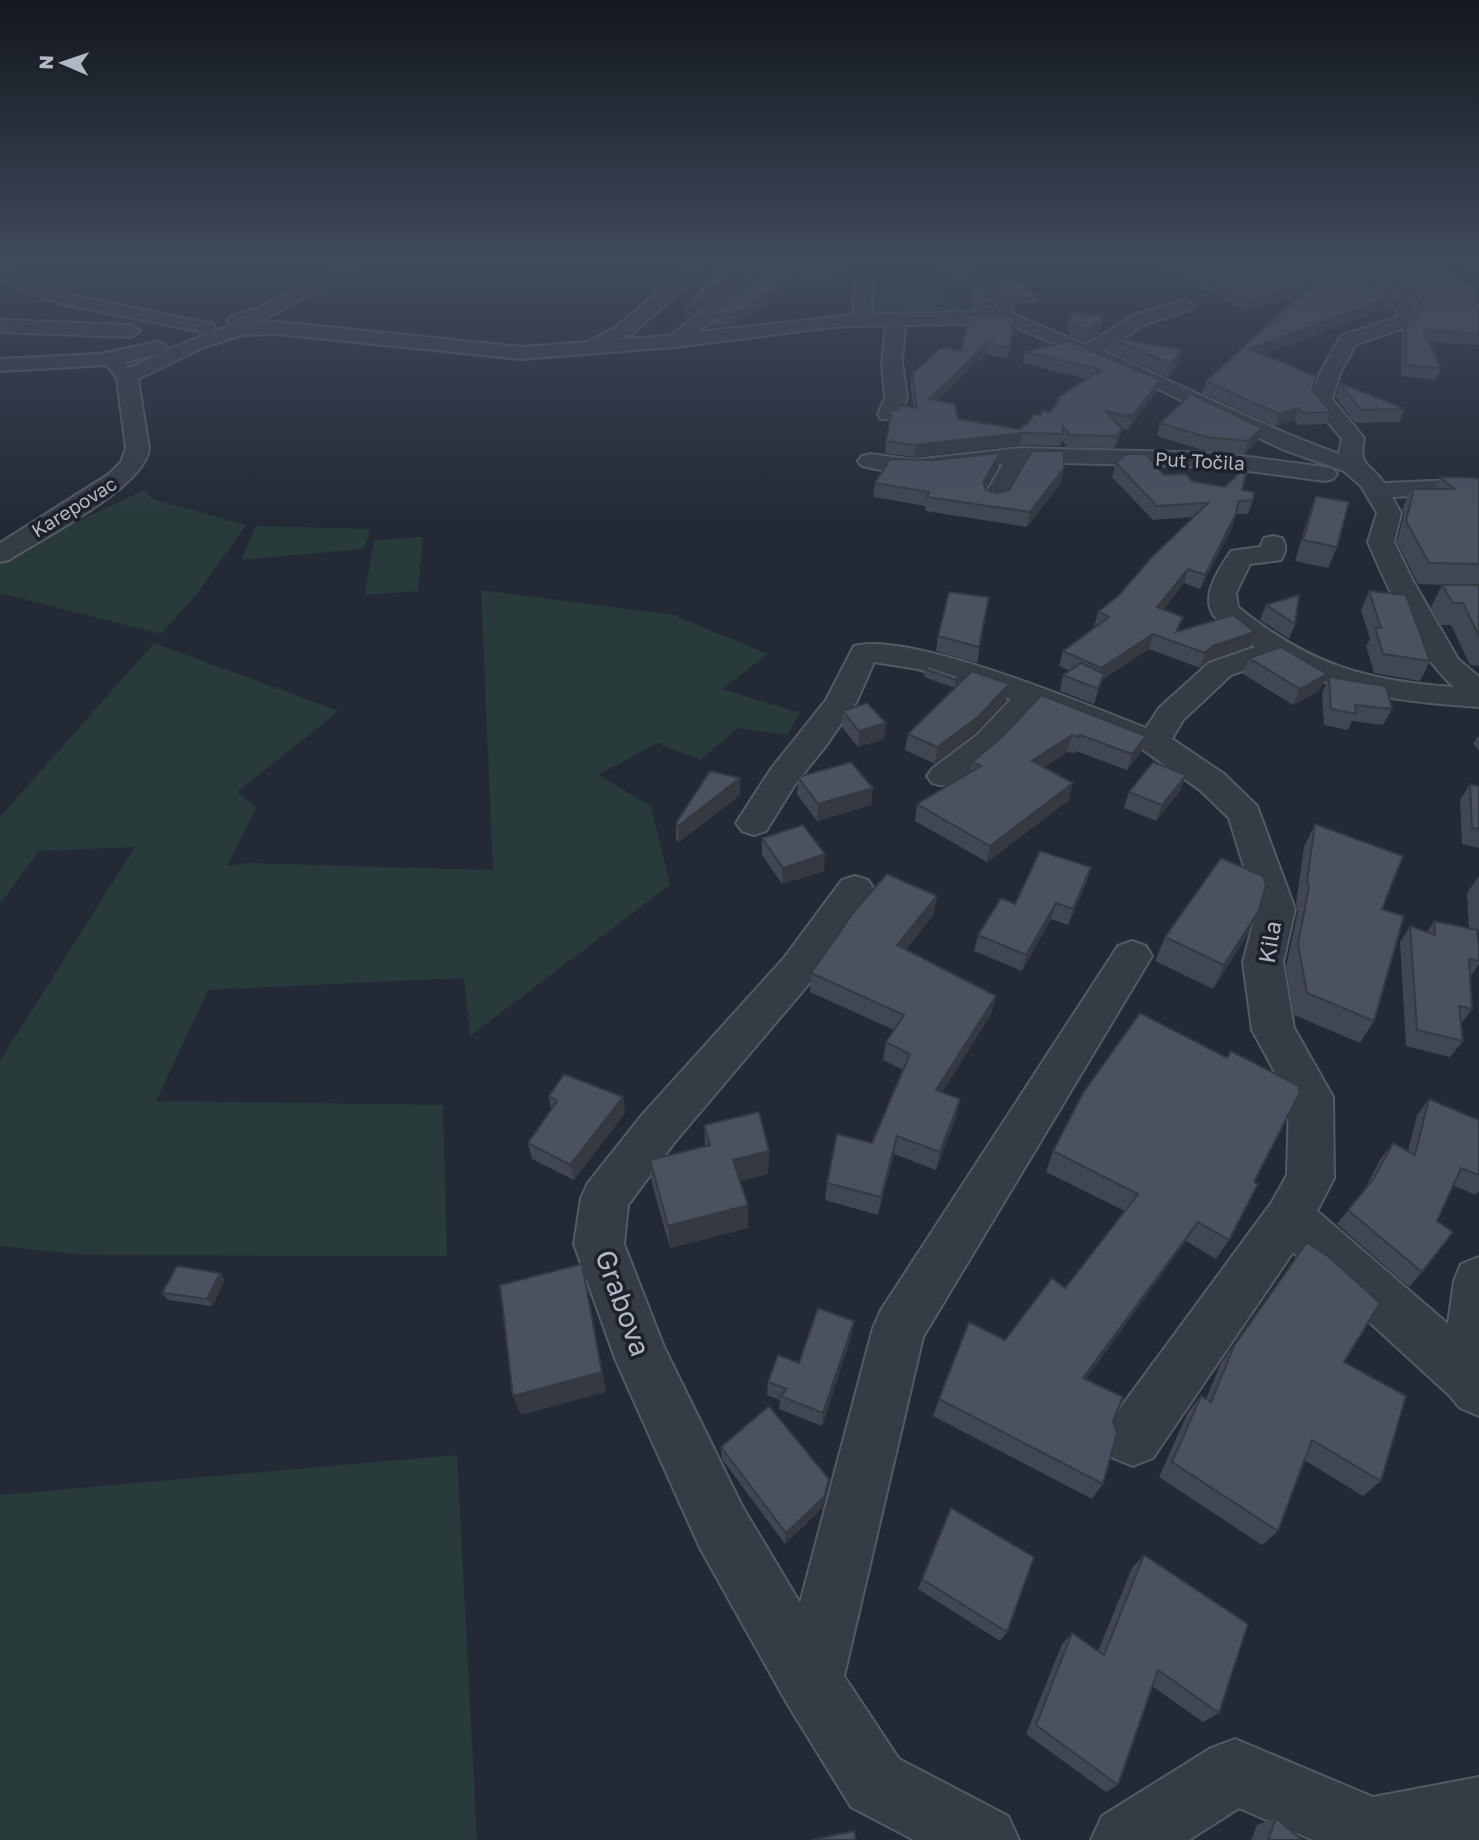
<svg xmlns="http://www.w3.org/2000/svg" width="1479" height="1840" viewBox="0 0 1479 1840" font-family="'Golos Text',sans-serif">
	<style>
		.green { fill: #293a3b }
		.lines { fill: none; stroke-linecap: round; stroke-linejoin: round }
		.minor-casing { stroke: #545a64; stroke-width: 4 }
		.minor { fill: #363c46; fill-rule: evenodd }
		.wall { fill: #404652 }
		.shaded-wall { fill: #343942 }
		.building { fill: #4a515f; stroke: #343942; stroke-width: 2 }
		.labels { text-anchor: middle; stroke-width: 7; stroke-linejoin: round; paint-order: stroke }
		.far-street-label { font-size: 19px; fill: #b1b7c3; stroke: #1c212b }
		.street-label { font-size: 23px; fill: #b1b7c3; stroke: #1c212b }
		.near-street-label { font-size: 28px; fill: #b1b7c3; stroke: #1c212b }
	</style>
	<rect width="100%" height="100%" fill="#232a35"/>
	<!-- green -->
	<path class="green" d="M870 275 917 278 973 314 869 317Z
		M145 490 153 499 246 525 196 595 161 634 0 593V565L24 546Z
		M256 526 370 529 364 549 241 560Z
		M423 537 418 591 365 595 374 540Z
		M481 590 674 615 768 654 722 689 800 713 787 735 738 728 700 760 657 743 598 775 651 806 670 885 470 1036 464 978 208 990 156 1101 443 1105 447 1256 85 1255 0 1246V1061L135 847 39 851 0 904V817L154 643 339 711 237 792 257 807 227 866 247 863 493 870Z
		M457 1455 477 1840H0V1495Z"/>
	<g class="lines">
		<defs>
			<path id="minor" d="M345 263H366L271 316 249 323 277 322 521 347 588 342 618 326 690 263H706L697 277 632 334 620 339 670 336 764 263H783L698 332 855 315 853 303 856 276 865 271 874 276 871 303 873 314 994 312C990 291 959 283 956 263H970C984 279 1010 291 1012 314L1086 345 1132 316 1185 300 1194 305 1191 309 1146 324 1102 351C1181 384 1258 425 1339 454L1342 439 1310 400 1320 373 1341 336 1398 317 1396 310 1311 263H1332L1410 303 1416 317 1410 326 1356 344 1340 373 1332 399 1364 438C1358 468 1370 462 1384 483L1479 479V493L1392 497 1401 513 1394 542 1413 581 1458 659 1479 677V707C1406 702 1340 695 1275 660L1231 675 1183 720 1172 739 1224 774 1257 806 1295 909 1283 962 1294 1028 1333 1097 1334 1178 1317 1211 1448 1324 1454 1281 1461 1264 1479 1257V1416L1460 1408 1449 1395 1293 1252 1153 1458 1133 1466 1113 1458 1105 1438 1113 1418 1272 1202 1287 1175 1289 1098 1252 1030 1243 962 1257 909 1229 818 1200 790 1142 749 1037 708C1017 730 981 773 954 784 946 787 940 786 932 783L927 776 932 769 977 735 1011 699 918 669 874 662 857 701 825 747 796 783 766 831 754 835 742 831 736 823 771 769 826 700 854 646C911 631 1086 705 1146 728L1159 708 1209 663 1255 647 1214 616C1200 596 1219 569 1231 551L1260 547 1264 538 1273 536 1282 538C1287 546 1286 552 1281 560L1250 564 1236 593 1238 607C1308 664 1365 681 1454 687 1415 652 1389 590 1368 542L1377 513 1361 486 1344 471 1282 449 1152 386 1013 326 1002 323 905 325 902 363 907 398 897 419H881L878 414 885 398 882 363 886 325 832 327 675 347 521 359 277 334 242 335 204 347 138 379 149 448C146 487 42 538 9 560L0 562V543L109 474 121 462 126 448 117 379 107 365 0 371V359L100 354 157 342 164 344 167 348 165 351 209 333 68 305 42 297 0 279V267L79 297 213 324 215 328 213 332 232 325 228 321 230 317 259 308ZM159 354 129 368 126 362Z
				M1464 263H1479V269L1466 267Z
				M0 320 131 325 140 331 131 337 0 332Z
				M1020 448 1218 453 1325 467 1333 469 1337 474 1333 479 1325 481 1218 467 1028 462 1004 503 995 505 986 503 983 498 1003 464C955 469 909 478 862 466L858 461 862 456 870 454 914 460Z
				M855 876 868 880 874 889 868 898 812 980 674 1143 628 1205 624 1244 664 1347 742 1506 800 1603 873 1328 881 1310 1118 946 1132 941 1146 946 1152 956 1146 966 923 1337 844 1676 899 1759 1008 1816 1019 1840H914L851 1807 788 1705 700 1548 616 1361 574 1244 581 1198 588 1183 642 1115 784 958 842 880Z
				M1235 1739 1373 1797 1479 1777V1840H1313L1239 1808 1189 1840H1091L1102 1816 1211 1748Z"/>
		</defs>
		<!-- minor casing -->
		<use href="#minor" class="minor-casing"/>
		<!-- minor -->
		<use href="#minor" class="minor"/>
	</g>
	<!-- wall -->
	<path class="wall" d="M760 263 689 318 686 317 685 307 708 282V278Z
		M775 263H848L846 272H840L835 283 796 281 746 319 727 326 711 325V315Z
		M935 263H957L973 280 972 288 957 289 948 278H942Z
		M1150 263H1328L1387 308 1263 355 1312 390 1331 412 1326 424 1298 425 1294 420 1275 426 1202 393 1206 381 1301 294 1248 311Z
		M1338 263H1445L1473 307 1479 303V345L1429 342 1441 368 1436 380 1401 376 1402 332 1406 321 1417 316 1411 301Z
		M996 277 1038 297 1037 303 1016 304 1014 312 1009 297 996 282Z
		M991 303 990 309 971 310 972 304Z
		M1071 313 1099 334 1086 342 1069 335 1068 325Z
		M969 316 1010 348 1008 359 986 354 937 401 958 419 1020 429 1027 425 1040 415 1050 412 1055 406 1057 398 1087 379 1023 363 1025 352 1069 341 1157 391 1129 427 1128 430 1121 428 1119 441 1114 448 1067 447 1062 440 1060 446 1020 445 914 457 885 453 886 441 898 410 914 408 910 385 912 374 961 351Z
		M1110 338 1182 350 1179 363 1168 377 1108 351Z
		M1340 383 1405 409 1399 422 1355 423 1336 397Z
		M1160 423 1262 428 1258 440 1244 454 1203 450 1157 436Z
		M1116 463 1164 475 1242 490 1253 500 1248 514H1236L1231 530 1200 589 1184 583 1163 610 1179 631 1255 632 1250 646 1208 661 1200 668 1149 649 1102 680 1094 704 1060 691 1063 675 1070 671 1059 666 1063 651 1095 627H1094L1098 612 1119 595 1193 517 1153 520 1112 477Z
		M998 467 986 488V490L998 493 1061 483 1027 527 925 511V506L873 497 875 483Z
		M1440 477 1479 478V666L1470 665 1451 625H1441L1431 607 1442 585 1418 584 1397 542 1404 514 1402 509 1411 489H1435Z
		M1316 496 1337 547 1328 568 1295 561 1308 517Z
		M1369 591 1430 661 1420 681 1374 673 1366 646 1370 639 1361 610Z
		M989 597 977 663 936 651 938 636Z
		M1266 605 1295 624 1289 639 1260 620Z
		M1249 658 1320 690 1293 705 1243 674Z
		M925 669 959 676 958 684 955 688 924 677Z
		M1329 677 1392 709 1383 725 1352 721 1348 730 1324 725 1322 693Z
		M1041 695 1146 736 1141 752 1127 770 1076 751 1075 753 1067 752 1043 768 1069 800 987 862 915 821 917 804 970 773 972 762 1003 736Z
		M1006 700 975 733 935 764 905 750 908 734Z
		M843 711 884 739 858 747 842 727Z
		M1479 735V751L1473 744Z
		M798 777 873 788 871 805 817 821 797 794Z
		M740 778V795L679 842 676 840V823Z
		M1470 784 1479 786V848L1462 844 1460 800Z
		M1180 791 1156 821 1124 808 1129 792Z
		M1315 824 1382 909 1374 1021 1360 1043 1294 1015 1286 967 1298 910 1296 903 1304 847Z
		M762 838 824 871 782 884 762 855Z
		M1091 867 1086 884 1068 925 1051 919 1022 971 974 951 978 935 1015 904Z
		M1478 877H1479V932L1477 931 1479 947V964L1470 977 1472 1009 1461 1024 1463 1041 1450 1057 1406 1046 1400 942 1410 926 1427 932 1434 921 1469 929 1467 893Z
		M937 896 933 915 906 950 996 996 991 1014 942 1092 960 1099 956 1117 936 1170 894 1154 878 1215 825 1200 827 1183 872 1143 903 1070 883 1060 886 1042 894 1030 810 992 811 973Z
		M1248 934 1213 989 1155 961 1165 937Z
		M549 1096 623 1097 625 1113 574 1180 532 1159 528 1143 551 1109Z
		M1429 1099 1479 1120V1191L1475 1195 1453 1185 1437 1221 1422 1272 1409 1287 1337 1224 1364 1191 1381 1158 1393 1143 1408 1151 1417 1115Z
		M704 1125 769 1151 768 1174 740 1181 748 1205V1228L670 1248 652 1183 650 1160 705 1146Z
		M1053 1151 1254 1182 1229 1240 1216 1259 1186 1241 1086 1379 1113 1421 1103 1484 1092 1499 933 1416 939 1399 1005 1340 1065 1288 1125 1211 1046 1172Z
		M1307 1242 1381 1481 1363 1496 1304 1460 1278 1531 1262 1545 1159 1477 1188 1412 1201 1396 1206 1399 1221 1363Z
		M225 1280 212 1306 168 1300 162 1293Z
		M852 1335 822 1426 779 1409 780 1400 767 1395 768 1382 799 1363Z
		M721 1447 827 1491 822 1508 785 1544 722 1459Z
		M951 1508 1007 1632 1000 1641 918 1589Z
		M1144 1555 1219 1713 1203 1722 1152 1686 1118 1785 1106 1792 1026 1734 1062 1644 1072 1633 1098 1651 1132 1568Z
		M1276 1818 1302 1840H1251L1257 1825Z"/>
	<!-- shaded-wall -->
	<path class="shaded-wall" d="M749 263H760L689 318V308Z
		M840 263V272L835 283V274Z
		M796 272V281L746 319 727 326V316Z
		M1317 280 1313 290 1248 311 1251 301Z
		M1391 297 1387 308 1246 361 1250 349Z
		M1102 321 1099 334 1086 342 1088 330Z
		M988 343 986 354 927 410 929 399Z
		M1182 350 1179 363 1168 377 1171 364Z
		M1160 380 1157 391 1130 427 1133 415Z
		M1298 408 1294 420 1275 426 1279 414Z
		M1262 428 1258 440 1244 454 1248 441Z
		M1122 429 1119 441 1114 448 1117 436Z
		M1022 433 1020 445 914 457 915 445Z
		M1000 453 998 467 981 497 983 482Z
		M1064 468 1061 483 1027 527 1030 512Z
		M1235 516 1231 530 1200 589 1205 575Z
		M1188 569 1184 583 1153 622 1157 607Z
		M1255 632 1250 646 1208 661 1200 668 1205 653 1213 646Z
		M1153 634 1149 649 1102 680 1094 704 1098 689 1097 683 1101 668Z
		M1327 674 1320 690 1293 705 1300 689Z
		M959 676 958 684 955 688 956 680Z
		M1009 684 1006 700 975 733 935 764 937 747Z
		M886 723 884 739 858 747 859 731Z
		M1072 735 1067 752 1028 778 1032 761Z
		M1146 736 1141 752 1127 770 1132 754Z
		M1186 775 1180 791 1156 821 1162 805Z
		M740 778V795L679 842 678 826Z
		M1073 783 1069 800 987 862 990 846Z
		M873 788 871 805 817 821 818 804Z
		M825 854 824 871 782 884 783 868Z
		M1091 867 1086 884 1068 925 1073 909Z
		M937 896 933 915 895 964 897 945Z
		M1056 903 1051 919 1022 971 1026 955Z
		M1259 910 1248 934 1213 989 1224 965Z
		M996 996 991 1014 932 1109 936 1090Z
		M623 1097 625 1113 574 1180 570 1165Z
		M960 1099 956 1117 936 1170 940 1152Z
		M897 1136 894 1154 878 1215 881 1197Z
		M769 1151 768 1174 733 1182V1160Z
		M748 1205V1228L670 1248 668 1226Z
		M1198 1222 1186 1241 1074 1395 1083 1378Z
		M582 1264 606 1392 521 1415 513 1396Z
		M220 1273 225 1280 212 1306 207 1299Z
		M854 1321 852 1335 822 1426 823 1413Z
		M829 1479 822 1508 785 1544 786 1533Z"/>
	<!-- building -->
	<path class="building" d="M720 263H749L689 308 685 307 703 285 714 279 708 278Z
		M775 263H840L835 274 796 272 746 309 727 316 711 315Z
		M940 263H957L973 280 958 281 949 269H943Z
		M1173 263H1328L1391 297 1250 349 1316 376 1312 390 1331 412 1303 413 1298 408 1279 414 1206 381 1317 280 1251 301Z
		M1361 263H1445L1476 294 1473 307 1479 303V334L1424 330 1441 368 1406 365V321L1417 317 1423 308 1415 290Z
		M1015 275 1038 297 1016 298 1015 306 1010 291 996 277Z
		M976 285 991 303 972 304Z
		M1071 313 1101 315 1102 321 1088 330 1071 323Z
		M1003 315 1014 318 1010 348 988 343 929 399 955 404 958 419 1020 429 1023 425H1027L1034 414 1040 415 1042 410 1050 412 1060 399 1057 398 1101 370 1025 352 1069 341 1160 380 1133 415 1127 414 1131 418 1106 411 1122 429 1117 436 1070 435 1063 427V434L1022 433 915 445 886 441 892 410H898L902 405 917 408 912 374 941 347 961 351 969 316Z
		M1112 337 1182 350 1171 364 1110 338Z
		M1340 383 1405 409 1361 410Z
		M1191 394 1262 428 1248 441 1206 437 1160 423Z
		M1032 451H1064V468L1030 512 927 497 929 492 875 483 890 459 934 460 1000 453 983 482 986 490 998 493 1009 490Z
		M1126 454H1146L1164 475 1186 474 1192 481 1225 487 1248 464 1242 490 1254 492 1253 500 1239 501 1235 516 1205 575 1188 569 1157 607 1183 617 1176 632 1233 615 1255 632 1213 646 1205 653 1153 634 1101 668 1063 651 1109 617 1098 612 1119 595 1151 558 1208 503 1157 506 1116 463Z
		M1440 477 1479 478V564L1429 563 1406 521 1413 493 1411 489H1454Z
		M1316 496 1349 502 1337 547 1303 540Z
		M1442 585H1479V636L1463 603H1453Z
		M1369 591 1406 595 1430 661 1383 654 1375 627 1381 628Z
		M949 592 989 597 979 647 938 636Z
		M1299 595 1295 624 1266 605Z
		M1281 647 1327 674 1300 689 1249 658Z
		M1081 663 1104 674 1098 689 1063 675Z
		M928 666 959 676 956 680 925 669Z
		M972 671 1009 684 978 717 937 747 908 734Z
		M1329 677 1386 686 1392 709 1355 705 1356 714 1331 709Z
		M1041 695 1146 736 1132 754 1080 735 1079 737 1072 735 1032 761 1073 783 990 846 917 804 981 766 972 762 1003 736Z
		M867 703 886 723 859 731 843 711Z
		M851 762 873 788 818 804 798 777Z
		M1153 762 1186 775 1162 805 1129 792Z
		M710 771 740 778 678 826 676 823Z
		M1470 784 1479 786V829L1472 828Z
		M1315 824 1403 856 1382 909 1404 916 1374 1021 1307 993 1298 944 1309 887 1307 881Z
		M803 825 825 854 783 868 762 838Z
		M1040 851 1091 867 1073 909 1056 903 1026 955 978 935 1001 898 1015 904Z
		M1221 858 1263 876 1266 885 1259 910 1224 965 1165 937Z
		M887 874 937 896 897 945 996 996 936 1090 960 1099 940 1152 897 1136 881 1197 827 1183 837 1134 872 1143 910 1054 886 1042 904 1015 811 973 856 909Z
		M1434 921 1477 930 1479 947V961L1469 959 1472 1009 1459 1006 1463 1041 1417 1030 1410 926 1435 935Z
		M1140 1013 1227 1058 1231 1051 1299 1086V1094L1254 1182 1258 1184 1229 1240 1198 1222 1083 1378 1123 1397 1113 1421 1117 1433 1103 1484 939 1399 969 1322 1005 1340 1052 1278 1065 1288 1138 1194 1053 1151 1083 1093Z
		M564 1074 623 1097 570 1165 528 1143 557 1101 549 1096Z
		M1429 1099 1479 1120V1175L1461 1168 1437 1221 1453 1232 1422 1272 1348 1210 1374 1178 1393 1143 1415 1155Z
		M759 1112 769 1151 733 1160 748 1205 668 1226 650 1160 710 1145 704 1125Z
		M1307 1242 1329 1257 1380 1303 1344 1362 1406 1396 1381 1481 1312 1440 1278 1531 1172 1462 1201 1396 1211 1402 1234 1346Z
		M582 1264 602 1372 513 1396 500 1285Z
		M177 1266 220 1273 207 1299 162 1293Z
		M818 1308 854 1321 823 1413 780 1396 787 1389 768 1382 778 1355 799 1363Z
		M769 1406 829 1479 824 1497 786 1533 721 1447Z
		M951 1508 1034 1557 1007 1632 922 1579Z
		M1144 1555 1248 1624 1219 1713 1158 1670 1118 1785 1036 1725 1072 1633 1104 1655Z
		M1276 1818 1302 1840H1268Z
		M854 1831 856 1840H811Z"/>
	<!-- sky -->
	<linearGradient id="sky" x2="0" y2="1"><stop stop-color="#13171d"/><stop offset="0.5" stop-color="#3f4a5c"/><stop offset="1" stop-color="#3f4a5c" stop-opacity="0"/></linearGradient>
	<rect width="1479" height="521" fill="url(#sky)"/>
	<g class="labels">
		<!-- far-street labels -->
		<g class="far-street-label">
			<text transform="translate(1200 461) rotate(3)" y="7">Put Točila</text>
			<text transform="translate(74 507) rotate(-32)" y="7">Karepovac</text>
		</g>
		<!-- street labels -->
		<g class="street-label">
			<text transform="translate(1270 942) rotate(-81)" y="8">Kila</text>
		</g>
		<!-- near-street labels -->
		<g class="near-street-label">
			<text transform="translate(623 1303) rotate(70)" y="10">Grabova</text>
		</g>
	</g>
	<!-- north arrow -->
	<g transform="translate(63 63) rotate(272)" stroke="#1c212b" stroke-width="5" paint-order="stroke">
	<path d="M0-5L12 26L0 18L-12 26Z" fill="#b1b7c3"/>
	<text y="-10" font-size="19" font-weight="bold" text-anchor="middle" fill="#b1b7c3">N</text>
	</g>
</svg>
